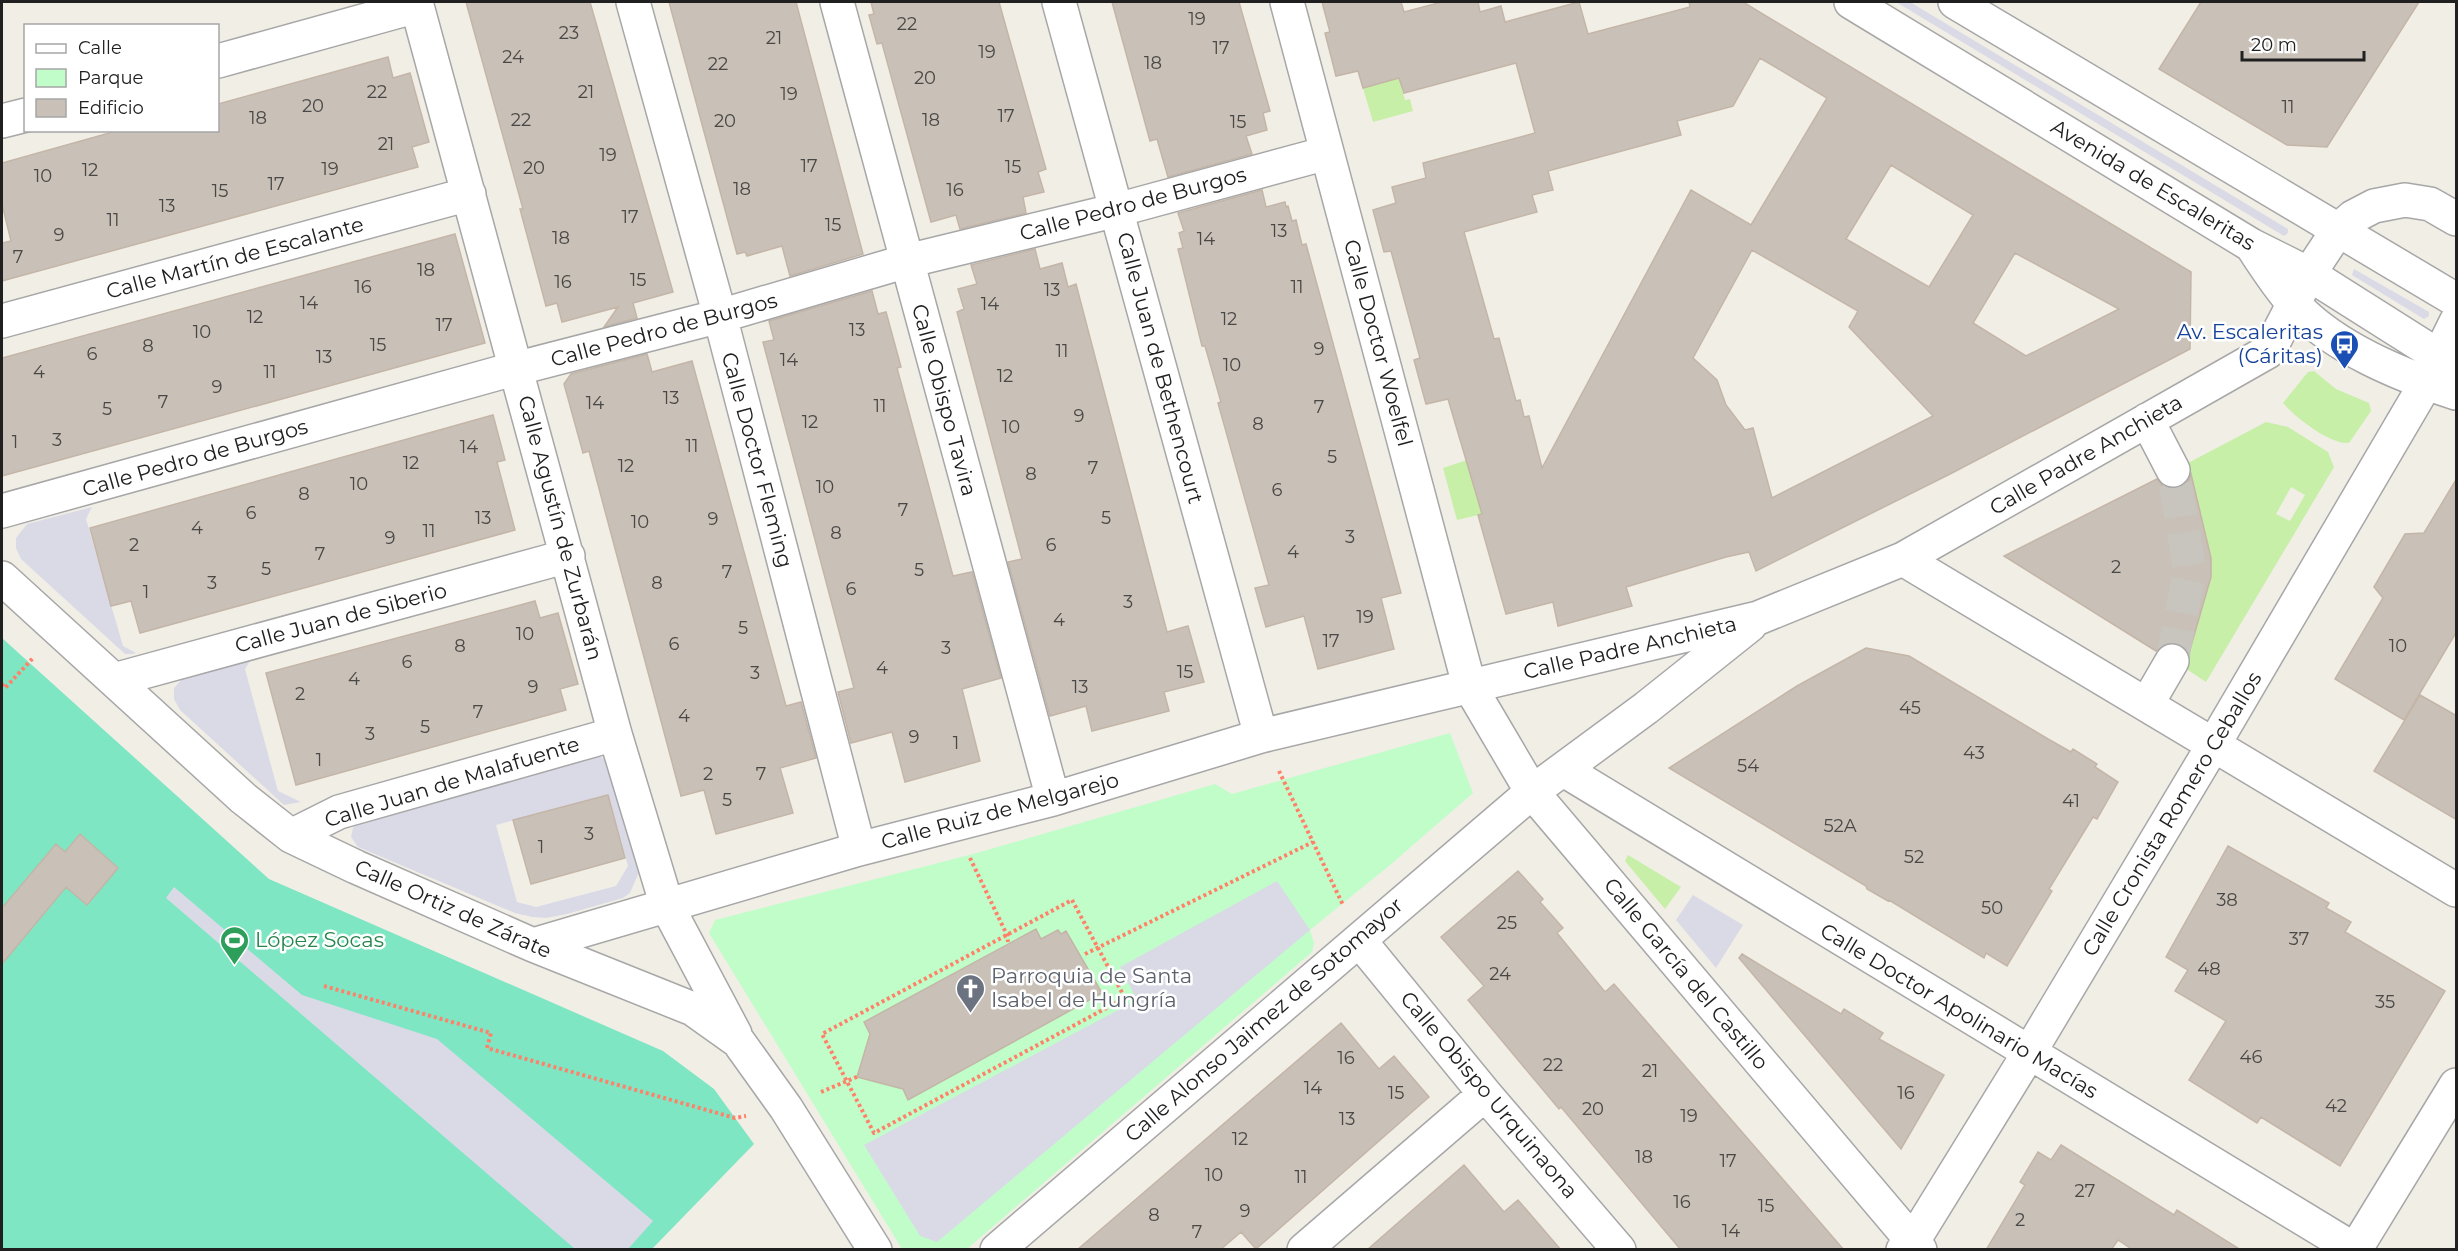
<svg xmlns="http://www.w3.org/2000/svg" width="2458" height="1251" viewBox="0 0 2458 1251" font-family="Montserrat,sans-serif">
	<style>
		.grass { fill: #c7efa8; fill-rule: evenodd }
		.park { fill: #c0fdc9 }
		.pitch { fill: #7ee6c3 }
		.plaza { fill: #dadae7; fill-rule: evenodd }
		.building { fill: #c9c1b8; stroke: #c4b5a7; stroke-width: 1.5; fill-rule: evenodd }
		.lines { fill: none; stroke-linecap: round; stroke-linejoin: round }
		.minor-tunnel { stroke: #c7c5be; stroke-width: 33; stroke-dasharray: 33 16; stroke-linecap: butt }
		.minor-casing { stroke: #a7a7a7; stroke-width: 36 }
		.path { stroke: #ff8169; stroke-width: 4; stroke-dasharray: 3 3; stroke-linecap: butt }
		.minor { stroke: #fff; stroke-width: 33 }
		.labels { text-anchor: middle; stroke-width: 5; stroke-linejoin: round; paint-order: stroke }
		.number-label { font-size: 18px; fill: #4a4846 }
		.street-label { font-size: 21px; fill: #202020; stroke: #fff }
		.transit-label { font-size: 21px; fill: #164399; stroke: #fff; text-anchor: end }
		.leisure-label { font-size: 21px; fill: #27864d; stroke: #fff; text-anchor: start }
		.worship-label { font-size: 21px; fill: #5b616d; stroke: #fff; text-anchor: start }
	</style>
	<rect width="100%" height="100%" fill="#f1eee6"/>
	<!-- grass -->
	<path class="grass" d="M1399 78 1405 100 1410 99 1413 111 1373 122 1363 88Z
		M2314 371 2336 389 2369 403 2371 411 2349 443C2330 445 2295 417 2283 403L2308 372Z
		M2266 422 2288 427 2328 452 2334 467 2206 682 2185 668 2211 577V557L2188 463ZM2291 487 2305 495 2290 521 2276 514Z
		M1467 460 1482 514 1457 520 1443 468Z
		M1628 855 1681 887 1665 909 1625 861Z"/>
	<!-- park -->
	<path class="park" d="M1450 733 1473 793 1390 865 1310 930 1314 943 1312 952 967 1249H902L709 933 715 920 977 853 1215 784 1232 794Z"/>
	<!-- pitch -->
	<path class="pitch" d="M2 638 269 879 663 1051 714 1089 754 1144 652 1249H2Z"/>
	<!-- plaza -->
	<path class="plaza" d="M1896 2H1910L2288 229V233L2284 236Z
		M2354 269 2429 312V316L2424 319 2352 275Z
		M92 507 86 519 123 646 136 653 132 654H125L21 559 16 548V538L27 524Z
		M252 658 245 669 278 791 301 802 284 805 180 710 174 699V688L186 675Z
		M597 755 606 760 639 872 630 893 623 898 567 914 546 918 532 917 515 913 358 847 351 837 354 824ZM608 795 628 866 616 886 536 907 517 902 496 825Z
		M1277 881 1310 930 937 1242 920 1236 864 1145 1137 1000 1120 967Z
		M174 887 302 995 437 1039 653 1221 628 1249H575L166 898Z
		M1693 895 1743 925 1716 968 1676 920Z"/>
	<!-- building -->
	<path class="building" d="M466 2H590L673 292 633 303 637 318 604 327 618 307 562 322 557 303 546 306 520 209H523Z
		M669 2H796L863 254 790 276 782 246 747 256 745 252 737 254Z
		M871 2H999L1046 169 1038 172 1044 192 1023 197 1026 213 960 229 956 215 931 222 882 43 877 44 869 15 874 14Z
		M1112 2H1239L1270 111 1263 113 1267 130 1246 136 1252 154 1168 177 1157 139 1150 141Z
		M1322 2H1401L1404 12 1442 2H1478L1480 12 1501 6 1505 22 1579 2 1588 34 1690 7 1689 2H1743L2191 272 2190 349 1950 474 1756 571 1749 552 1726 557 1626 587 1632 606 1558 626 1553 602 1506 614 1478 515 1482 514 1448 399 1426 404 1414 360 1420 358 1391 251 1384 252 1373 210 1396 203 1392 187 1426 178 1423 163 1535 133 1516 63 1404 93 1399 78 1363 88 1358 71 1336 76 1325 33 1330 32ZM1760 58 1827 98 1751 225 1691 190 1542 468 1529 416 1524 417 1520 400 1516 401 1499 338 1494 339 1464 232 1537 212 1532 195 1553 190 1548 171 1681 135 1677 121 1733 106ZM1891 165 1973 215 1929 287 1846 239ZM1752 250 1858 311 1849 327 1933 416 1772 498 1753 428 1745 430 1726 405 1717 380 1693 358ZM2015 253 2119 309 2026 356 1973 323Z
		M2201 2H2419L2327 147 2287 145 2159 69Z
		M388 57 393 78 410 73 429 142 412 147 418 167 2 281V243L11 241 2 204V163L120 130H218V104Z
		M1262 190 1266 207 1285 202 1286 207 1288 206 1292 221 1296 220 1302 245 1306 244 1401 593 1381 598 1394 649 1318 669 1304 616 1266 627 1255 588 1269 585 1218 403 1221 402 1205 346H1202L1178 249 1183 248 1179 233 1184 231 1178 213Z
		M455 234 485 343 2 476V358Z
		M1035 249 1040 269 1062 263 1068 287 1076 284 1167 632 1188 626 1204 682 1164 692 1169 711 1092 731 1086 706 1050 716 1008 562 1022 559 957 312 964 309 958 289 977 284 971 265Z
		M872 291 878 314 886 312 901 367 897 368 953 576 972 572 1001 678 962 689 980 761 905 782 892 732 851 743 838 692 854 688 763 342 774 340 769 321Z
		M647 354 652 372 692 361 786 706 801 702 816 758 780 768 793 813 716 834 704 790 681 796 589 451 583 453 564 384 571 374Z
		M493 415 505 460 497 462 515 530 140 633 131 601 111 606 90 528Z
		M2191 474 2211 558V577L2189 653 2182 645 2173 642 2163 645 2156 651 2004 556 2157 479 2163 486 2173 489 2182 486 2188 481Z
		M2457 478V631L2404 720 2335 679 2383 598 2374 587 2405 534 2424 533Z
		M535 601 540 618 558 613 578 684 560 689 566 710 296 785 266 673Z
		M1866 648 1909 656 2048 739 2071 752 2073 749 2097 764 2095 767 2118 782 2097 819 2093 817 2049 889 2052 891 2007 966 1986 953 1984 958 1889 900 1888 901 1867 889 1866 886 1669 768 1797 686Z
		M2420 695 2457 716V820L2374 771Z
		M608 795 625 858 531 884 513 820Z
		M80 834 118 868 87 905 66 887 2 964V908L56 844 65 852Z
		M2228 846 2329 903 2326 908 2351 922 2345 932 2445 991 2340 1166 2261 1117 2257 1123 2189 1080 2226 1021 2175 991 2188 970 2166 957Z
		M1518 871 1543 899 1540 902 1563 928 1557 933 1605 992 1614 984 1844 1250H1681L1561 1107 1559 1109 1468 1000 1484 986 1441 937Z
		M1036 929 1041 939 1058 930 1061 934 1066 931 1102 993 908 1100 903 1089 857 1077 870 1034 864 1022Z
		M1742 954 1841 1014 1844 1009 1883 1033 1879 1039 1944 1075 1901 1149 1739 958Z
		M1341 1023 1379 1069 1394 1056 1429 1097 1256 1249 1241 1232 1220 1250H1077Z
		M2061 1145 2174 1215 2177 1210 2241 1250H2133L2118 1240 2111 1250H1986L2025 1185 2020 1182 2038 1152 2051 1160Z
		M1464 1165 1504 1212 1518 1200 1561 1250H1367Z"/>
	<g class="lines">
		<!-- minor-tunnel -->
		<path class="minor-tunnel" d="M2172 661 2190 570 2173 470"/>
		<defs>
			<path id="minor" d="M416 2 615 734 667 906 735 1034
				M633 2 720 316 859 849
				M837 2 1053 799
				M1059 2 1261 736
				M1287 2 1469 685 1532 792 1920 1250
				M1851 2 2251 245 2309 274 2456 367
				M1955 2 2456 300
				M218 61 417 6
				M2 121 26 115
				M2252 246C2265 266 2277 285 2293 303 2333 348 2400 375 2456 393
				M2 321 469 194
				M2147 420 2173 470
				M2 511 499 373 720 316 907 261 1117 210 1327 153
				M1903 559 2456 890
				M2 578 243 798 291 836 356 867 533 945 693 1009 738 1041 786 1108 875 1250
				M114 680 568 556
				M2147 704 2172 661
				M1564 770 2355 1250
				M291 836 339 812 615 734
				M1359 940 1485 1094 1619 1250
				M533 945 859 849 1053 799 1261 736 1758 618 1903 559 2269 351 2309 274 2338 230 2353 217 2374 206 2405 200 2430 204 2456 219
				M997 1250 1532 792 1646 708 1750 625
				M1304 1250 1485 1094
				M1903 1250 1913 1241 2029 1053 2214 744 2426 383 2456 322
				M2355 1250 2456 1085"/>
		</defs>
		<!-- minor casing -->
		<use href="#minor" class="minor-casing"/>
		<!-- path -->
		<path class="path" d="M2 684 5 688 34 657
			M1279 771 1343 905
			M970 858 1007 935 1008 942
			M1072 900 1125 998 874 1133 822 1034Z
			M1085 954 1313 842
			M324 986 491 1033 487 1048 735 1118 746 1116
			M821 1092 859 1076"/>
		<!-- minor -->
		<use href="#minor" class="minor"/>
	</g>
	<!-- icons -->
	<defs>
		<symbol id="bus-pin" viewBox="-11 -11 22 30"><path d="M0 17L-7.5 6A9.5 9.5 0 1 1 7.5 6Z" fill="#1a4fb4" stroke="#fff"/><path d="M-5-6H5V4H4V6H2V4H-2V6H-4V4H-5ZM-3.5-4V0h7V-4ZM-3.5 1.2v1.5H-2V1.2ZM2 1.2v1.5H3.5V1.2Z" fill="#fff"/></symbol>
		<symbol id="stadium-pin" viewBox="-11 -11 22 30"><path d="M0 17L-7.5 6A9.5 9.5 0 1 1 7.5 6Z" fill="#2e9e5b" stroke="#fff"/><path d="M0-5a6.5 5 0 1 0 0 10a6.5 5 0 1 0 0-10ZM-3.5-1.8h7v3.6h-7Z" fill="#fff"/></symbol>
		<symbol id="church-pin" viewBox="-11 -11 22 30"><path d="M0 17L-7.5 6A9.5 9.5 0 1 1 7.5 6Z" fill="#6b7280" stroke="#fff"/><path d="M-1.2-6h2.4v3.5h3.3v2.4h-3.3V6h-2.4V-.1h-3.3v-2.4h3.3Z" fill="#fff"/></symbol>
	</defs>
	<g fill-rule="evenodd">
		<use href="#bus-pin" x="2328" y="328" width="33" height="45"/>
		<use href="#stadium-pin" x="218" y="924" width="33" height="45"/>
		<use href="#church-pin" x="954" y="972" width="33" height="45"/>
	</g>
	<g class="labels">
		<!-- number labels -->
		<g class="number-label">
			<text x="1197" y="25">19</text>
			<text x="907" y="30">22</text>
			<text x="569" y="39">23</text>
			<text x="774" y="44">21</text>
			<text x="1221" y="54">17</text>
			<text x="987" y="58">19</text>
			<text x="513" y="63">24</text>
			<text x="1153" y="69">18</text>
			<text x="718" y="70">22</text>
			<text x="925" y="84">20</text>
			<text x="377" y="98">22</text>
			<text x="586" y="98">21</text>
			<text x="789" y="100">19</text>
			<text x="313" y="112">20</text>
			<text x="2288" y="113">11</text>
			<text x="1006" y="122">17</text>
			<text x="258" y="124">18</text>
			<text x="521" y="126">22</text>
			<text x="931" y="126">18</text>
			<text x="725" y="127">20</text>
			<text x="1238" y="128">15</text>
			<text x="386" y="150">21</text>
			<text x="608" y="161">19</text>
			<text x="809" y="172">17</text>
			<text x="1013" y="173">15</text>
			<text x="534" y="174">20</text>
			<text x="330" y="175">19</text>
			<text x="90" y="176">12</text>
			<text x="43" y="182">10</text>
			<text x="276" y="190">17</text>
			<text x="742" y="195">18</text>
			<text x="955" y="196">16</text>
			<text x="220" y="197">15</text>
			<text x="167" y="212">13</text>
			<text x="630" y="223">17</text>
			<text x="113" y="226">11</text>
			<text x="833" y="231">15</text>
			<text x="1279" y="237">13</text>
			<text x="59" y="241">9</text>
			<text x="561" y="244">18</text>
			<text x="1206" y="245">14</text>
			<text x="18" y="263">7</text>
			<text x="426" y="276">18</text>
			<text x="638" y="286">15</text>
			<text x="563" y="288">16</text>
			<text x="363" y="293">16</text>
			<text x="1297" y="293">11</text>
			<text x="1052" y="296">13</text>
			<text x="309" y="309">14</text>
			<text x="990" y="310">14</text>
			<text x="255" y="323">12</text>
			<text x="1229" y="325">12</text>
			<text x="444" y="331">17</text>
			<text x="857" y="336">13</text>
			<text x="202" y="338">10</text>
			<text x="378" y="351">15</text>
			<text x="148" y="352">8</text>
			<text x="1319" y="355">9</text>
			<text x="1062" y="357">11</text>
			<text x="92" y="360">6</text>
			<text x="324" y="363">13</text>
			<text x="789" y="366">14</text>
			<text x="1232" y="371">10</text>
			<text x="39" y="378">4</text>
			<text x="270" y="378">11</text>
			<text x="1005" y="382">12</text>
			<text x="217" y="393">9</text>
			<text x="671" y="404">13</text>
			<text x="163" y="408">7</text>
			<text x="595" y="409">14</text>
			<text x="880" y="412">11</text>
			<text x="1319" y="413">7</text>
			<text x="107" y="415">5</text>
			<text x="1079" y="422">9</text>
			<text x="810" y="428">12</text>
			<text x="1258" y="430">8</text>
			<text x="1011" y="433">10</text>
			<text x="57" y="446">3</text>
			<text x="15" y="448">1</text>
			<text x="692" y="452">11</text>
			<text x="469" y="453">14</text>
			<text x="1332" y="463">5</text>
			<text x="411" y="469">12</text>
			<text x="626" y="472">12</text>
			<text x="1093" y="474">7</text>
			<text x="1031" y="480">8</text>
			<text x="359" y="490">10</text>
			<text x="825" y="493">10</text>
			<text x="1277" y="496">6</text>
			<text x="304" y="500">8</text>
			<text x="903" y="516">7</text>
			<text x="251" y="519">6</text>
			<text x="483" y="524">13</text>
			<text x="1106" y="524">5</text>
			<text x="713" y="525">9</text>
			<text x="640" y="528">10</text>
			<text x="197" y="534">4</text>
			<text x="429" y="537">11</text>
			<text x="836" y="539">8</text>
			<text x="1350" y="543">3</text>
			<text x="390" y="544">9</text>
			<text x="134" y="551">2</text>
			<text x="1051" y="551">6</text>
			<text x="1293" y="558">4</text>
			<text x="320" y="560">7</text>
			<text x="2116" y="573">2</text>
			<text x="266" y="575">5</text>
			<text x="919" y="576">5</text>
			<text x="727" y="578">7</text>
			<text x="212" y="589">3</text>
			<text x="657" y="589">8</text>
			<text x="851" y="595">6</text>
			<text x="146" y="598">1</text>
			<text x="1128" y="608">3</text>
			<text x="1365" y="623">19</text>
			<text x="1059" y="626">4</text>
			<text x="743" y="634">5</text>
			<text x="525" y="640">10</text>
			<text x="1331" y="647">17</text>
			<text x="674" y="650">6</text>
			<text x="460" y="652">8</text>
			<text x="2398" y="652">10</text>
			<text x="946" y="654">3</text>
			<text x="407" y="668">6</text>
			<text x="882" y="674">4</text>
			<text x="1185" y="678">15</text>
			<text x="755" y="679">3</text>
			<text x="354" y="685">4</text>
			<text x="533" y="693">9</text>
			<text x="1080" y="693">13</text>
			<text x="300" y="700">2</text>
			<text x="1910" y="714">45</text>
			<text x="478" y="718">7</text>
			<text x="684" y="722">4</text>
			<text x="425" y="733">5</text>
			<text x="370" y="740">3</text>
			<text x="914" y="743">9</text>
			<text x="956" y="749">1</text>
			<text x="1974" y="759">43</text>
			<text x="319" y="766">1</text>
			<text x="1748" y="772">54</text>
			<text x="708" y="780">2</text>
			<text x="761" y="780">7</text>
			<text x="727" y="806">5</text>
			<text x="2071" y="807">41</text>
			<text x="1840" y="832">52A</text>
			<text x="589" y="840">3</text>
			<text x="541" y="853">1</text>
			<text x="1914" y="863">52</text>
			<text x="2227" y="906">38</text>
			<text x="1992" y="914">50</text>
			<text x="1507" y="929">25</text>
			<text x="2299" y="945">37</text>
			<text x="2209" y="975">48</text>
			<text x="1500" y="980">24</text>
			<text x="2385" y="1008">35</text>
			<text x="2251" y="1063">46</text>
			<text x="1346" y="1064">16</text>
			<text x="1553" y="1071">22</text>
			<text x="1650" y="1077">21</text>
			<text x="1313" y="1094">14</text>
			<text x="1396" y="1099">15</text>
			<text x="1906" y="1099">16</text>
			<text x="2336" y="1112">42</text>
			<text x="1593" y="1115">20</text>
			<text x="1689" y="1122">19</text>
			<text x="1347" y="1125">13</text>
			<text x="1240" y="1145">12</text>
			<text x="1644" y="1163">18</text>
			<text x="1728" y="1167">17</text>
			<text x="1214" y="1181">10</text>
			<text x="1301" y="1183">11</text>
			<text x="2085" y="1197">27</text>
			<text x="1682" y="1208">16</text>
			<text x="1766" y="1212">15</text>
			<text x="1245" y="1217">9</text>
			<text x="1154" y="1221">8</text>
			<text x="2020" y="1226">2</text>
			<text x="1731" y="1237">14</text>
			<text x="1197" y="1238">7</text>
		</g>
		<!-- street labels -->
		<g class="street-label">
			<text transform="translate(2153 185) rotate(31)" y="7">Avenida de Escaleritas</text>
			<text transform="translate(1133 204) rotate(-15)" y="7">Calle Pedro de Burgos</text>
			<text transform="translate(235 258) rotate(-15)" y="7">Calle Martín de Escalante</text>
			<text transform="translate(664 330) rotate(-15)" y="7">Calle Pedro de Burgos</text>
			<text transform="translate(1378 343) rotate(75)" y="7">Calle Doctor Woelfel</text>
			<text transform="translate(1160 368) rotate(75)" y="7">Calle Juan de Bethencourt</text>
			<text transform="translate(944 400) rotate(75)" y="7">Calle Obispo Tavira</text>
			<text transform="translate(2086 455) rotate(-30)" y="7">Calle Padre Anchieta</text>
			<text transform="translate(195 458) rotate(-16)" y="7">Calle Pedro de Burgos</text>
			<text transform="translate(757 460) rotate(75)" y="7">Calle Doctor Fleming</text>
			<text transform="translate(560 528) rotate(75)" y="7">Calle Agustín de Zurbarán</text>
			<text transform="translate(341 618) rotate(-15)" y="7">Calle Juan de Siberio</text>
			<text transform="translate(1630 648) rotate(-13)" y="7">Calle Padre Anchieta</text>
			<text transform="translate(452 782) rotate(-17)" y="7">Calle Juan de Malafuente</text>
			<text transform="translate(1000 811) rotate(-15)" y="7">Calle Ruiz de Melgarejo</text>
			<text transform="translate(2172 814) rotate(-59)" y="7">Calle Cronista Romero Ceballos</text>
			<text transform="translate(453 909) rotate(24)" y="7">Calle Ortiz de Zárate</text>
			<text transform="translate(1686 974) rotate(50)" y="7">Calle García del Castillo</text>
			<text transform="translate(1959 1011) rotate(31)" y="7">Calle Doctor Apolinario Macías</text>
			<text transform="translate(1264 1020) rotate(-41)" y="7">Calle Alonso Jaimez de Sotomayor</text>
			<text transform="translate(1489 1095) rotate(50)" y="7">Calle Obispo Urquinaona</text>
		</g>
		<!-- transit labels -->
		<g class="transit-label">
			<text x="2323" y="339">Av. Escaleritas<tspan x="2323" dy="24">(Cáritas)</tspan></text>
		</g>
		<!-- leisure labels -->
		<g class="leisure-label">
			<text x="255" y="947">López Socas</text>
		</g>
		<!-- worship labels -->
		<g class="worship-label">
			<text x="991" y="983">Parroquia de Santa<tspan x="991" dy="24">Isabel de Hungría</tspan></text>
		</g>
	</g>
	<!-- border -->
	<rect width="2458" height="1251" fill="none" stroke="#202020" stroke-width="6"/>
	<!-- legend -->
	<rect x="24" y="24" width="195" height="108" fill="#ffffff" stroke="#a6a6a6" stroke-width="1.5"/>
	<rect x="36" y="44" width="30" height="9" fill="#ffffff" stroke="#a6a6a6" stroke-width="1.5"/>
	<text x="78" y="54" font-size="18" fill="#202020">Calle</text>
	<rect x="36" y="69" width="30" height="18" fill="#c0fdc9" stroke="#a6a6a6" stroke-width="1.5"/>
	<text x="78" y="84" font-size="18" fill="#202020">Parque</text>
	<rect x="36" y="99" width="30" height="18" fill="#c9c1b8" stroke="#a6a6a6" stroke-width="1.5"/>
	<text x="78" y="114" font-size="18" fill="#202020">Edificio</text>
	<!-- scale -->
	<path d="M2242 51v9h122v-9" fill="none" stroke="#202020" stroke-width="3"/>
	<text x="2251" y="51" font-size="18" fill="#202020" stroke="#ffffff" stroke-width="4.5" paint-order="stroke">20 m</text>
</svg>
